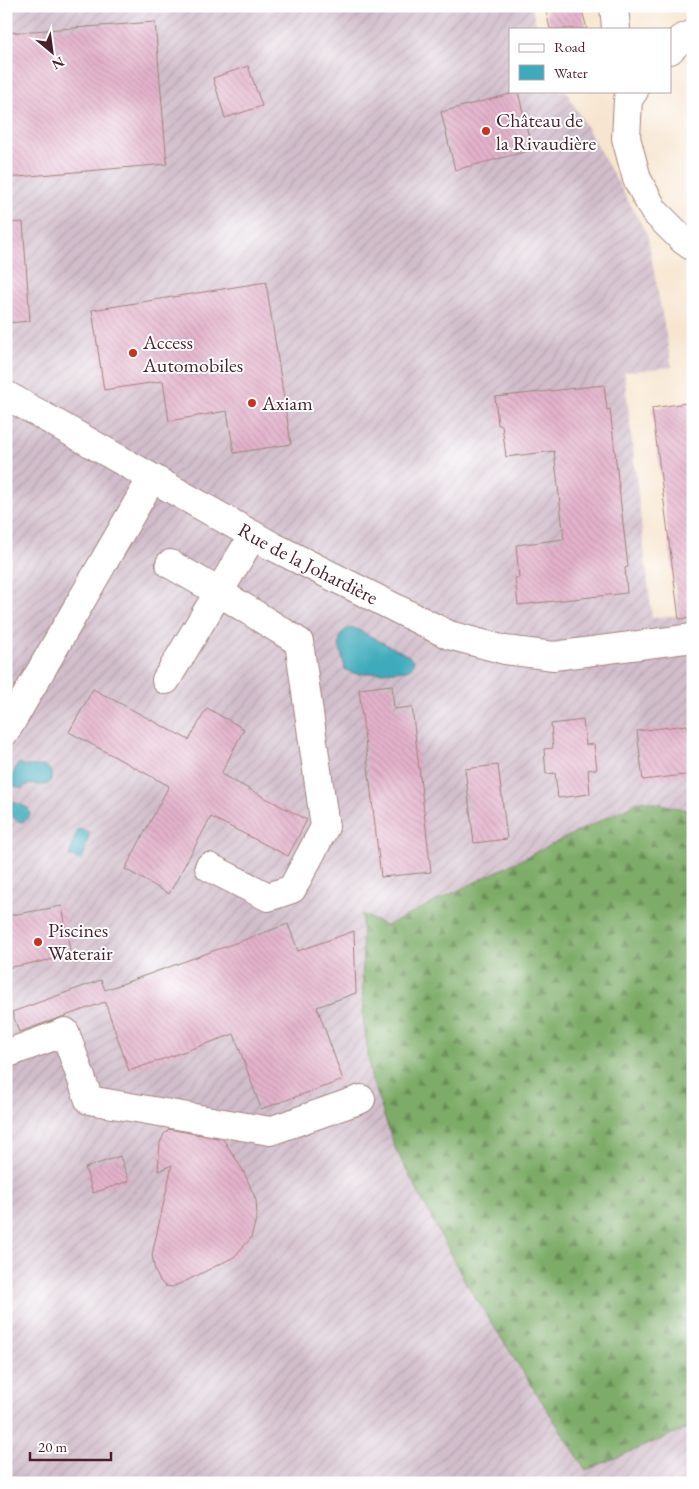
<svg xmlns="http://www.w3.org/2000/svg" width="699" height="1489" viewBox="0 0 699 1489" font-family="'EB Garamond',serif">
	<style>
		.industrial { fill: url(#industrial-furrows) }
		.forest { fill: url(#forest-firs); stroke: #646649 }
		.water { fill: #3dabbb; stroke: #446573 }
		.building { fill: url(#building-back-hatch) }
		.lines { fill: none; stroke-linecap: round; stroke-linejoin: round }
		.minor-casing { stroke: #a0827d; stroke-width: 30 }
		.minor { stroke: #fff; stroke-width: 28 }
		.poi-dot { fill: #c8321e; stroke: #fff; stroke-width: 2 }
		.labels { text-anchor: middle; stroke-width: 4; stroke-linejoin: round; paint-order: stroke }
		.poi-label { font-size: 20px; fill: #4a1f2b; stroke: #fff; text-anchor: start }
		.street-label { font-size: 20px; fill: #4a1f2b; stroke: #fff }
	</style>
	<defs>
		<pattern id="industrial-furrows" width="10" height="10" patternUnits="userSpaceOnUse" patternTransform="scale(1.25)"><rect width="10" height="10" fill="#d1bdcb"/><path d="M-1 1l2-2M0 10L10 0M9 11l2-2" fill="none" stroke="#b5a2ae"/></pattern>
		<pattern id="forest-firs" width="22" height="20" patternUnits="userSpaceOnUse" patternTransform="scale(1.25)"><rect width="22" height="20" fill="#7dac67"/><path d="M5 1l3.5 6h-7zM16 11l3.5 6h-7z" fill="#688b55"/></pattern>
		<pattern id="building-back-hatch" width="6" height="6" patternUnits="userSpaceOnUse" patternTransform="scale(1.25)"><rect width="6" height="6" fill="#e3b2cb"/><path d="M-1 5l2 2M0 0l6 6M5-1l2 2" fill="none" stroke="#c499ae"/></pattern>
	</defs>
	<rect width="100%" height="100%" fill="#fff"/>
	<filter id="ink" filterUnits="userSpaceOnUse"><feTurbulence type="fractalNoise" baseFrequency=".02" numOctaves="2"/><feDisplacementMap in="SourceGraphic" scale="10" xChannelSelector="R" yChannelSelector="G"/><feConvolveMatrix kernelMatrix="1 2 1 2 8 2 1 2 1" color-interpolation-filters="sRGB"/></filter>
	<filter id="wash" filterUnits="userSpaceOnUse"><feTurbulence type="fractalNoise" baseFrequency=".0096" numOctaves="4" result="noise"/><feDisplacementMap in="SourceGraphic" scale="20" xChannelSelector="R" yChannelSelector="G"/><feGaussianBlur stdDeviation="1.12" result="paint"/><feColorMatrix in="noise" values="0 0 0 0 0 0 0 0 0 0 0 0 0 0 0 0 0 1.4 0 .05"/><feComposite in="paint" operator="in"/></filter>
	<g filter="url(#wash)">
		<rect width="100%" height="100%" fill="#f7e5cf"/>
		<!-- industrial -->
		<path class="industrial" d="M6 6H531L538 29H510V91H566L647 234 672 367 624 372 652 618 693 614V1483H6Z"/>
		<!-- forest -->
		<path class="forest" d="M642 800 693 811V1426L586 1470 464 1280 395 1148 371 1077 363 1016 362 914 386 926Z"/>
		<!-- water -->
		<path class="water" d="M354 628 409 656 413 660C414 666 412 668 406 670L359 674 352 673 345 669 339 644 341 634 347 629Z
			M20 763 25 766H46L51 772C54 792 37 782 27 785 22 786 25 789 19 788 14 787 13 783 12 778L16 766Z
			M6 798 28 808 30 814C23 830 14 818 6 811Z
			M78 829 90 832 82 860 69 856Z"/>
		<g id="blocks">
			<!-- building -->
			<path class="building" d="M545 6H581L587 29H550Z
				M155 22 167 164 6 178V33Z
				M248 66 262 106 225 118 213 78Z
				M518 92 532 150 455 170 441 112Z
				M23 222 30 321 6 323V223Z
				M266 282 291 444 234 453 227 411 169 421 163 381 104 390 92 310Z
				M604 385 607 410 610 409 628 567 625 568 627 593 518 605 515 578H519L516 545 564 539 554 451 506 457 502 425H498L495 397Z
				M693 402V618L679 619 652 408Z
				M392 685 394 709 412 707 431 872 381 877 359 689Z
				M93 689 189 740 207 708 244 729 221 774 307 820 288 856 211 817 169 894 125 869 169 786 69 732Z
				M583 720 586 745 594 744 597 769 588 770 590 794 558 798 555 773 546 774 544 749 553 748 551 724Z
				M687 725 693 774 643 780 637 731Z
				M498 765 507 839 474 843 465 769Z
				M62 906 71 956 6 968V916Z
				M288 924 298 951 354 931 356 993 317 1007 343 1080 261 1109 234 1034 129 1071 105 1002 19 1032 12 1012 101 980 105 990Z
				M169 1129 223 1139 243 1170 256 1200 257 1215 251 1238 234 1257 184 1282 172 1287 165 1286 160 1281 155 1271 152 1255 172 1165 158 1171 160 1143 164 1134Z
				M120 1156 129 1181 93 1193 85 1168Z"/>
		</g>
	</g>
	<g filter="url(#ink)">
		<use href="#blocks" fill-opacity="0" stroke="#a0827d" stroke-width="1"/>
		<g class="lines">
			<defs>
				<g id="minor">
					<path d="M614 6 616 29"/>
					<path d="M670 50 681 39 693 34"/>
					<path d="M634 91 628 99 626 138 637 179 654 211 683 240 693 247"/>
					<path id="s1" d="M6 395 272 546 449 635 505 650 554 656 693 638"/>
					<path d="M170 564 219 592 299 642 325 827 292 889 268 897 209 867"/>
					<path d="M166 680 253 535"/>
					<path d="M6 731 152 478"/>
					<path d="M6 1054 65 1032 89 1100 270 1131 361 1099"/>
				</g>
			</defs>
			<!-- minor casing -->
			<use href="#minor" class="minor-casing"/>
			<!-- minor -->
			<use href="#minor" class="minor"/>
		</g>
	</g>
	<!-- markers -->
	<g class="poi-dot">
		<circle cx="486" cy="131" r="5"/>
		<circle cx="133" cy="353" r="5"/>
		<circle cx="252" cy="403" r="5"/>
		<circle cx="38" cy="942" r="5"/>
	</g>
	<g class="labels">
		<!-- poi labels -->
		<g class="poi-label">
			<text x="496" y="127">Château de<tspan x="496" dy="23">la Rivaudière</tspan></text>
			<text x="143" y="349">Access<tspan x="143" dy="23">Automobiles</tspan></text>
			<text x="262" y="410">Axiam</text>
			<text x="48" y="937">Piscines<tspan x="48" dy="23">Waterair</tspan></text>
		</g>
		<!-- street labels -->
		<g class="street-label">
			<text dy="7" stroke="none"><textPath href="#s1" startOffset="346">Rue de la Johardière</textPath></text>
		</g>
	</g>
	<!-- margin -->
	<rect width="699" height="1489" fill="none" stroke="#fff" stroke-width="25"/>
	<!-- legend -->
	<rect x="509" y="28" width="162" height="65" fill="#ffffff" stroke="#b7a5aa"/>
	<rect x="519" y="44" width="25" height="8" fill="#ffffff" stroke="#b7a5aa"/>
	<text x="554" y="52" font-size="15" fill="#4a1f2b">Road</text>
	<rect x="519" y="65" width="25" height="15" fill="#3dabbb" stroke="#b7a5aa"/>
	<text x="554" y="78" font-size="15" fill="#4a1f2b">Water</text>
	<!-- north arrow -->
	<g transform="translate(52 52) rotate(151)" stroke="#ffffff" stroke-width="4" paint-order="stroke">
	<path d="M0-4L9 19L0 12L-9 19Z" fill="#4a1f2b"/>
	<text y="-8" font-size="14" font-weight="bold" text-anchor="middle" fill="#4a1f2b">N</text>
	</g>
	<!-- scale -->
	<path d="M30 1452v8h81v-8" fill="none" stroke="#4a1f2b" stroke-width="2.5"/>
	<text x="38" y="1452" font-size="15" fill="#4a1f2b" stroke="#ffffff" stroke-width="4" paint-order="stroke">20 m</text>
</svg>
